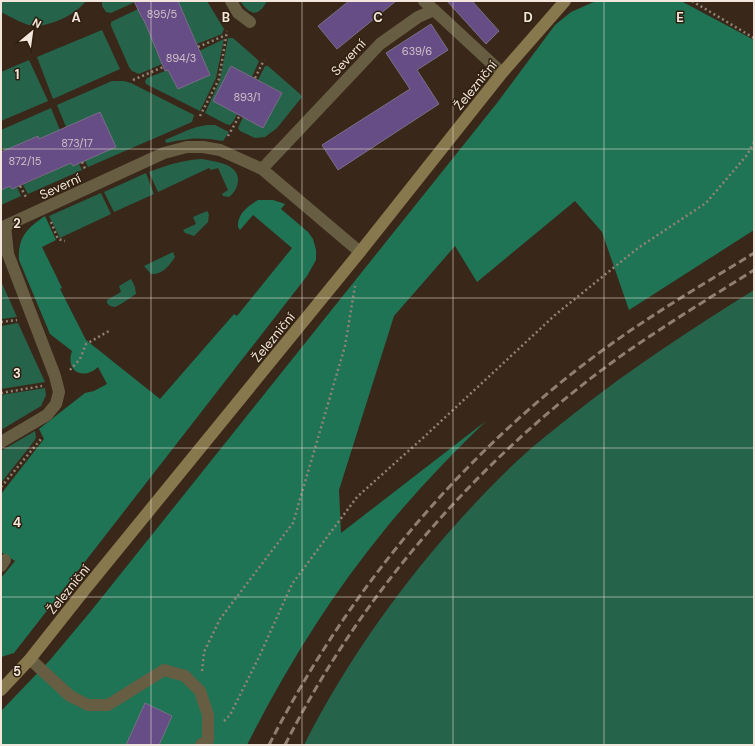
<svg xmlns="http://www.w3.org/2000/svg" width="755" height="746" viewBox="0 0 755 746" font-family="'DM Sans',sans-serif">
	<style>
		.green { fill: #26634b }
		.forest { fill: #1f7455 }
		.building { fill: #664d85; stroke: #797087 }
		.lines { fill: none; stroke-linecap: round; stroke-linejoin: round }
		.path { stroke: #918376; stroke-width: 2.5; stroke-dasharray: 2 3; stroke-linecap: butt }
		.lane { stroke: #675d42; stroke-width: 12 }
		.street { stroke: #675d42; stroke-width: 12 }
		.secondary { stroke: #88784d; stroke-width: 12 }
		.rail { stroke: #8e7f72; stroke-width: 3; stroke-dasharray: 8 4; stroke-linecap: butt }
		.grid { fill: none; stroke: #f3e7dd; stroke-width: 1; stroke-opacity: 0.55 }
		.labels { text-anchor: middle; stroke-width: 3; stroke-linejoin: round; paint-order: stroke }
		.number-label { font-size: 11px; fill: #d0c0c7 }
		.street-label { font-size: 13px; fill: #f3e7dd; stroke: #2f1f0f }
		.grid-label { font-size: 13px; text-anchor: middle; font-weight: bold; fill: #f3e7dd; stroke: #2f1f0f; stroke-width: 3; stroke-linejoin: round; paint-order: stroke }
	</style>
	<rect width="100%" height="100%" fill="#392819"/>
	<!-- green -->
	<path class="green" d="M1 1H86C75 15 52 26 33 26 25 25 9 16 1 12Z
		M102 1H134L135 2 111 13 106 12 102 6Z
		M178 1H207L224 29 222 34 197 44Z
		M240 1H267C258 18 250 15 240 1Z
		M138 9 142 20 146 19 159 47 155 48 162 64 139 74 132 71 129 67 111 26V22Z
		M102 30 120 69 53 99 37 57Z
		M228 38H233L259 61 252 77 231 66 213 101 237 114 233 122 230 125 226 124 205 113 220 80Z
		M224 39 216 78 200 111 146 84 145 81 147 78 168 70 178 89 210 75 199 51Z
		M29 60 48 101 1 121V72Z
		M265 66H268L300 94 302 97 277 128 265 137 255 138 240 131 238 128 243 117 263 128 282 93 258 80Z
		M112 81H124L131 83 194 115 192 122 88 167 85 161 115 147 100 112 66 127 57 105Z
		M51 108 60 130 39 139 37 136 4 151 1 144V130Z
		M207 125H215L229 132 223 141C200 137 190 138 166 143L165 140C179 134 192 127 207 125Z
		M202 159C215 162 238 163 238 180 238 187 234 193 229 197L223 196 222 194 228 190 218 168 211 170 209 168 158 192 149 172C167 165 183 160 202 159Z
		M71 163 73 166 79 164 82 170 28 194 23 185Z
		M146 173 154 194 114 212 104 192Z
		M10 186 12 189 17 187 21 196 1 205V190Z
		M101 193 111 214 60 238 49 216Z
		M207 211 209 214 208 222 194 236 185 233 183 230 196 224 193 217Z
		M173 252 175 257C169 266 162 275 151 274L144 266Z
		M131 279 135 287 136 294 121 304 115 307 110 306 107 303V300L121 292 119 286Z
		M1 281 17 317 1 319Z
		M754 290V745H304C356 642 432 542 516 462 535 444 556 428 576 412 633 367 693 328 754 290Z
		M18 323 45 382 1 389V326Z
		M45 388 46 395 41 406 1 430V395Z
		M35 431 36 437 35 440 1 483V451Z"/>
	<!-- forest -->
	<path class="forest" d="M596 1H681L754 40V230L629 310 602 232 575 201 477 282 455 246 394 316 339 490 341 533 486 421C451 455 417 490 386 528 331 595 286 668 247 745H1V711L50 660 91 611 497 103 555 25 571 12Z
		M258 200H273L285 204 281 209 308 232 313 239 316 250V260L307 276 14 653 1 657V578L15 561 1 552V494L44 439 39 429 85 393 94 391 107 384 98 367C83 381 65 371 72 351L50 334 19 260C18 237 27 228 45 216L56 240 42 247 62 288 60 289 86 340 160 399 234 314 237 316 292 248 253 215 240 230 238 227C237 214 248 206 258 200Z"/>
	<!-- building -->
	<path class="building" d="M134 1H178L210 75 178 89 168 70 165 71 144 20H143Z
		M349 1H396L337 49 318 26Z
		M447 1H472L499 31 486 44Z
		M431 24 448 50 417 70 439 104 338 170 322 145 410 89 386 53Z
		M231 66 282 93 263 128 213 101Z
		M100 112 116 147 73 166 71 163 12 189 10 186 1 190V152L38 136 39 139Z
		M145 703 172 716 159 745H126Z"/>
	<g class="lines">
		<!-- path -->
		<path class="path" d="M692 1 754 38
			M198 47 226 35
			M255 78 264 60
			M133 80 163 67
			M200 116 219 79 227 31
			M228 136 240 115
			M82 162 86 171
			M20 186 26 197
			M51 222 58 239 65 241
			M1 322 17 320
			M70 370 80 359 86 344 109 331
			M1 393 42 386
			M1 487 41 439 40 438
			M202 671 204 652 220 619 293 523 345 346 355 286
			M224 721 230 715 259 657 292 584 357 497 424 437 555 315 638 248 706 203 747 155 754 142"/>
		<!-- lane -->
		<path class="lane" d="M424 1 434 10
			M30 659 70 696 88 705H108L164 670 185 676 200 691 208 715V740L201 745"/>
		<!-- street -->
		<path class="street" d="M231 1 238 13 250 22
			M262 169 380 44 418 17 434 10 502 73
			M1 442 47 415 56 404 59 392 55 376 8 254 5 226 164 153 187 147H203L220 150 262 169 360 252
			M1 566 5 560"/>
		<!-- secondary -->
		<path class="secondary" d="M1 690 30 659 83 592 360 252 502 73 565 1"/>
		<!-- rail -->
		<path class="rail" d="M269 745C350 586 468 446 614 342 659 310 707 282 754 253
			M285 745C363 590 483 454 625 353 667 324 711 297 754 270"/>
	</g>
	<!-- grid -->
	<path class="grid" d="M151 1V745M302 1V745M453 1V745M604 1V745M1 149H754M1 298H754M1 448H754M1 597H754"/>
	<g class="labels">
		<!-- number labels -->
		<g class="number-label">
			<text x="162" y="18">895/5</text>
			<text x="417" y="55">639/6</text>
			<text x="181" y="62">894/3</text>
			<text x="247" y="101">893/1</text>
			<text x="77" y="147">873/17</text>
			<text x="25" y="165">872/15</text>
		</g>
		<!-- street labels -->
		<g class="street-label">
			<text transform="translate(348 57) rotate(-47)" y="5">Severní</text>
			<text transform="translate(475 85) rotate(-51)" y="5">Železniční</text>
			<text transform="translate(60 186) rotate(-25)" y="5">Severní</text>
			<text transform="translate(273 337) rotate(-51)" y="5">Železniční</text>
			<text transform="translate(68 589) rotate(-51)" y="5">Železniční</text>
		</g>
	</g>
	<g class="grid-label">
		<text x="76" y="22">A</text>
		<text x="226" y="22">B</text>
		<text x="378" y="22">C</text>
		<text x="528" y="22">D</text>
		<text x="680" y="22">E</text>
		<text x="17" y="79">1</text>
		<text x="17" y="228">2</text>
		<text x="17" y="378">3</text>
		<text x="17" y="527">4</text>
		<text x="17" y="676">5</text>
	</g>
	<!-- border -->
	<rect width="755" height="746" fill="none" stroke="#f3e7dd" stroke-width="4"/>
	<!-- north arrow -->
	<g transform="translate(32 32) rotate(29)" stroke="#2f1f0f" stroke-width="3" paint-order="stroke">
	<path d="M0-3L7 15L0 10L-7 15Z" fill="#f3e7dd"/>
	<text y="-6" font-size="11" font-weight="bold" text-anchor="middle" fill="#f3e7dd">N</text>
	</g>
</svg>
